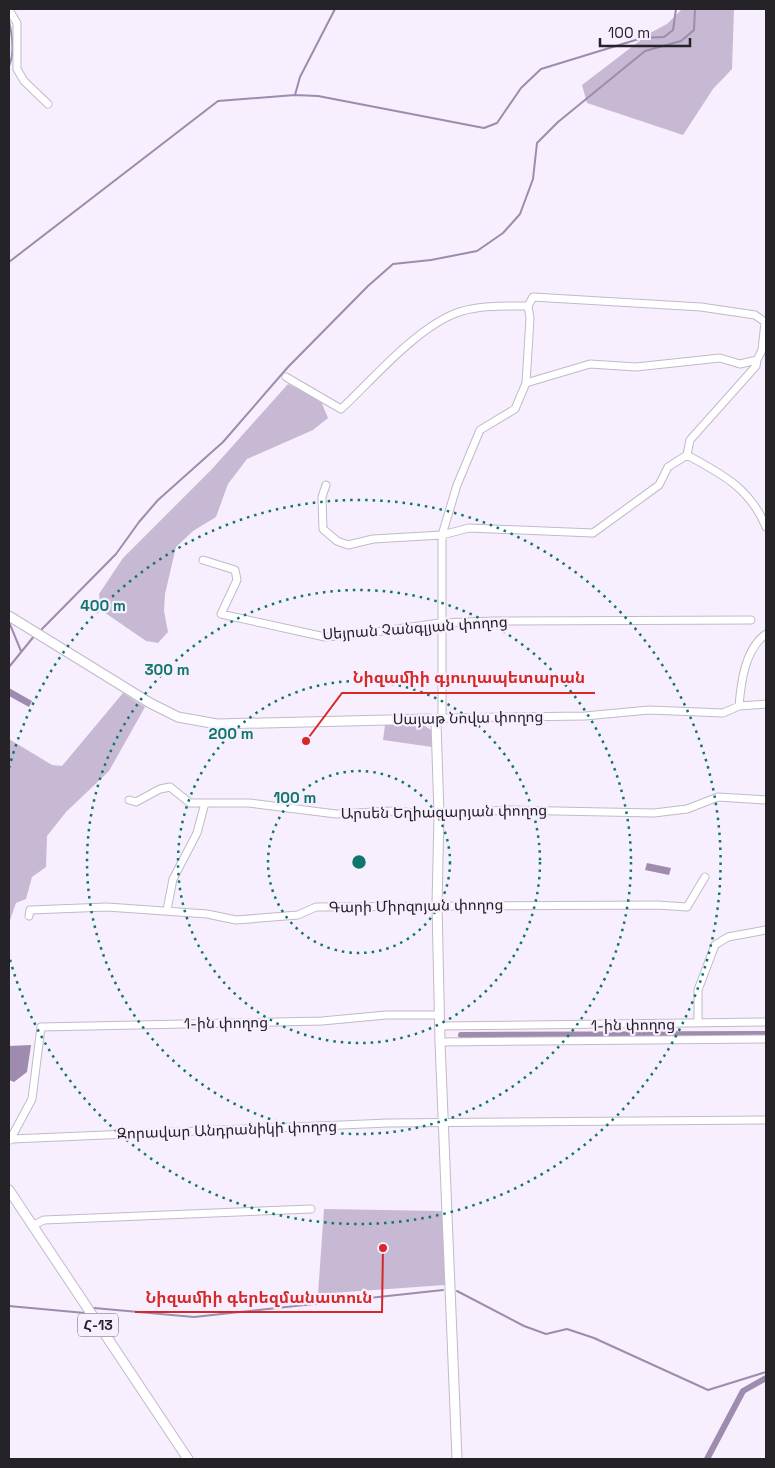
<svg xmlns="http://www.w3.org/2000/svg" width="775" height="1468" viewBox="0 0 775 1468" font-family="'Space Grotesk','Noto Sans Armenian',sans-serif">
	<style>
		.green { fill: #c7b9d3 }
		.water { fill: #9e8bad }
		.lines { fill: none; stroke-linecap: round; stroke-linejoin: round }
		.stream { stroke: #9e8bad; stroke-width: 2 }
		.canal { stroke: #9e8bad; stroke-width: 6 }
		.minor-casing { stroke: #c2b9ca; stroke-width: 9 }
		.major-casing { stroke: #c2b9ca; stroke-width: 11 }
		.minor { stroke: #fff; stroke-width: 7 }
		.major { stroke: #fff; stroke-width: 9 }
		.ring { fill: none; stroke: #0f766e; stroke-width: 2.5; stroke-dasharray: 2.5 5 }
		.labels { text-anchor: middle; stroke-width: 4.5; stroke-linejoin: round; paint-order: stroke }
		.shield { fill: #f7effd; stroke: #646068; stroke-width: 1 }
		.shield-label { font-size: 14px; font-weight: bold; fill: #252228 }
		.street-label { font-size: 15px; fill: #252228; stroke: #f7effd }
		.centre { fill: #0f766e; stroke: #f7effd; stroke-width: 2.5 }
		.ring-label { font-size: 15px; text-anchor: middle; font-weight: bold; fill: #0f766e; stroke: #f7effd; stroke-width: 4.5; stroke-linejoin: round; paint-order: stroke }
		.leader { fill: none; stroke: #d62828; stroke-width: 2 }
		.callout-dot { fill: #d62828; stroke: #f7effd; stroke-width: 2 }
		.callout-label { font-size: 16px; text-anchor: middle; font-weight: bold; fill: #d62828; stroke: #f7effd; stroke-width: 4.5; stroke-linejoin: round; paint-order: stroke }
	</style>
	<rect width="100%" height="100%" fill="#f7effd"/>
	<!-- green -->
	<path class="green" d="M682 9H734L732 69 713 89 683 135 587 103 582 85 650 33 667 24Z
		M288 384 320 399 328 418 313 430 247 459 228 484 216 517 193 531 176 547 165 594 164 611 168 632 158 643 146 641 101 610 99 594 123 558 212 469Z
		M123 693 145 707 109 771 66 812 47 836 46 867 32 877 26 899 16 903 9 923V739L52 765 62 766Z
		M422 724 431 730 432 747 383 740 385 725Z
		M324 1209 443 1211 445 1285 318 1294Z"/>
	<!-- water -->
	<path class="water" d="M9 688 32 701 29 707 9 696Z
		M647 863 671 868 669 875 645 870Z
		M31 1045 27 1072 14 1082 9 1080V1046Z"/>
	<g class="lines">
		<!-- stream -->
		<path class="stream" d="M9 21C12 34 15 53 9 66
			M295 95 300 77 335 9
			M9 262 218 101 295 95 318 96 484 128 497 123 521 88 541 69 642 38 664 37 673 30 676 9
			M9 622 21 651
			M39 632 116 554 139 522 158 500 223 442 288 367 368 286 393 264 431 260 477 251 503 233 520 214 533 179 537 143 558 122 645 51 681 41 694 30 695 9
			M9 667 35 635
			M457 1291 524 1326 546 1334 567 1329 594 1338 708 1390 766 1372
			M9 1306 85 1313
			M94 1308 194 1317 443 1290"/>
		<!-- canal -->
		<path class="canal" d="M461 1035 766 1034
			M707 1459 743 1391 766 1378"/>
		<defs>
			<path id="minor" d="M9 10 17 23V69L24 81 48 104
				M286 377 341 409C373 379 418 326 459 312 481 305 505 306 528 306
				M687 455 690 440 756 366 757 360
				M687 455C722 474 750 488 766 527
				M326 485 322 497 323 529 337 541 348 545 373 539 442 535 469 528 593 533 659 485 668 467 687 455
				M203 560 235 570 237 580 221 614 325 637 361 634 440 623 493 621 751 620
				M739 706C741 682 745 649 766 634
				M442 717V535L457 485 480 430 515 409 526 383 530 318 528 306 533 297 701 307 755 315 765 322 762 350 757 360 740 364 720 358 636 367 590 364 526 383
				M440 718 585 716 649 710 723 713 739 706 766 704
				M129 800 136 802 160 789 170 787 190 803H249L336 814 393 811 439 815 506 810 654 813 687 809 718 797 766 800
				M167 910 173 879 197 833 205 803
				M29 916 30 910 107 907 207 914 236 920 298 915 316 907 657 905 687 907 705 877
				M698 1023V990L715 945 728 937 766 930
				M439 1026 766 1022
				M440 1042 766 1039
				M12 1139 388 1123 766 1120
				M10 1140 32 1099 41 1027 322 1021 386 1015H439
				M32 1226 44 1220 311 1209"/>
			<path id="major" d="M9 616 150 703 178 717 217 724 429 719 436 722 439 815 437 905 440 1042 457 1459
				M9 1190 188 1459"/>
		</defs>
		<!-- minor casing -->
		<use href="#minor" class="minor-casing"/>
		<!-- major casing -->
		<use href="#major" class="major-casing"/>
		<!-- minor -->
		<use href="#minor" class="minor"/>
		<!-- major -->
		<use href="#major" class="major"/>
	</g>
	<!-- distance rings -->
	<g class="ring">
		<circle cx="359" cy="862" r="91"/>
		<circle cx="359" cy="862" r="181"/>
		<circle cx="359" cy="862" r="272"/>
		<path d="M9 768A362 362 0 1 1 9 956"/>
	</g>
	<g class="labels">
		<!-- shield labels -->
		<rect class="shield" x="78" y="1313.5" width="40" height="23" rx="4"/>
		<g class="shield-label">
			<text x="98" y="1330">Հ-13</text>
		</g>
		<!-- street labels -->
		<g class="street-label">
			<text transform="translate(415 628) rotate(-4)" y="5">Սեյրան Չանգլյան փողոց</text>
			<text transform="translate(468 718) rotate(-1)" y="5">Սայաթ Նովա փողոց</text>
			<text transform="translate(444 812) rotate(-1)" y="5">Արսեն Եղիազարյան փողոց</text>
			<text transform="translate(416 906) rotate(-1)" y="5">Գարի Միրզոյան փողոց</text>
			<text transform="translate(226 1023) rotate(-1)" y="5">1-ին փողոց</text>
			<text transform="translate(633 1025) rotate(-1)" y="5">1-ին փողոց</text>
			<text transform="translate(227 1130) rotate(-2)" y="5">Զորավար Անդրանիկի փողոց</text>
		</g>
	</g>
	<circle cx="359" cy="862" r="8" class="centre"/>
	<g class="ring-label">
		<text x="103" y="611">400 m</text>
		<text x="167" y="675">300 m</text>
		<text x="231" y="739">200 m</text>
		<text x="295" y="803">100 m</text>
	</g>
	<!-- callouts -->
	<path class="leader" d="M306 741L342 693H595M383 1248L382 1312H135"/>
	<g class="callout-dot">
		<circle cx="306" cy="741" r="5"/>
		<circle cx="383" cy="1248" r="5"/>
	</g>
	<g class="callout-label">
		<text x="469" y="683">Նիզամիի գյուղապետարան</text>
		<text x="259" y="1303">Նիզամիի գերեզմանատուն</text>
	</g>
	<!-- border -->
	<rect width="775" height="1468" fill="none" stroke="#252228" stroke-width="20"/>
	<!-- scale -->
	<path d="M600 38v8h90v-8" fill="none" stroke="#252228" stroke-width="2.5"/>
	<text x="608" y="38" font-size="15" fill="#252228" stroke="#f7effd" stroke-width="4" paint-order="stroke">100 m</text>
</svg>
